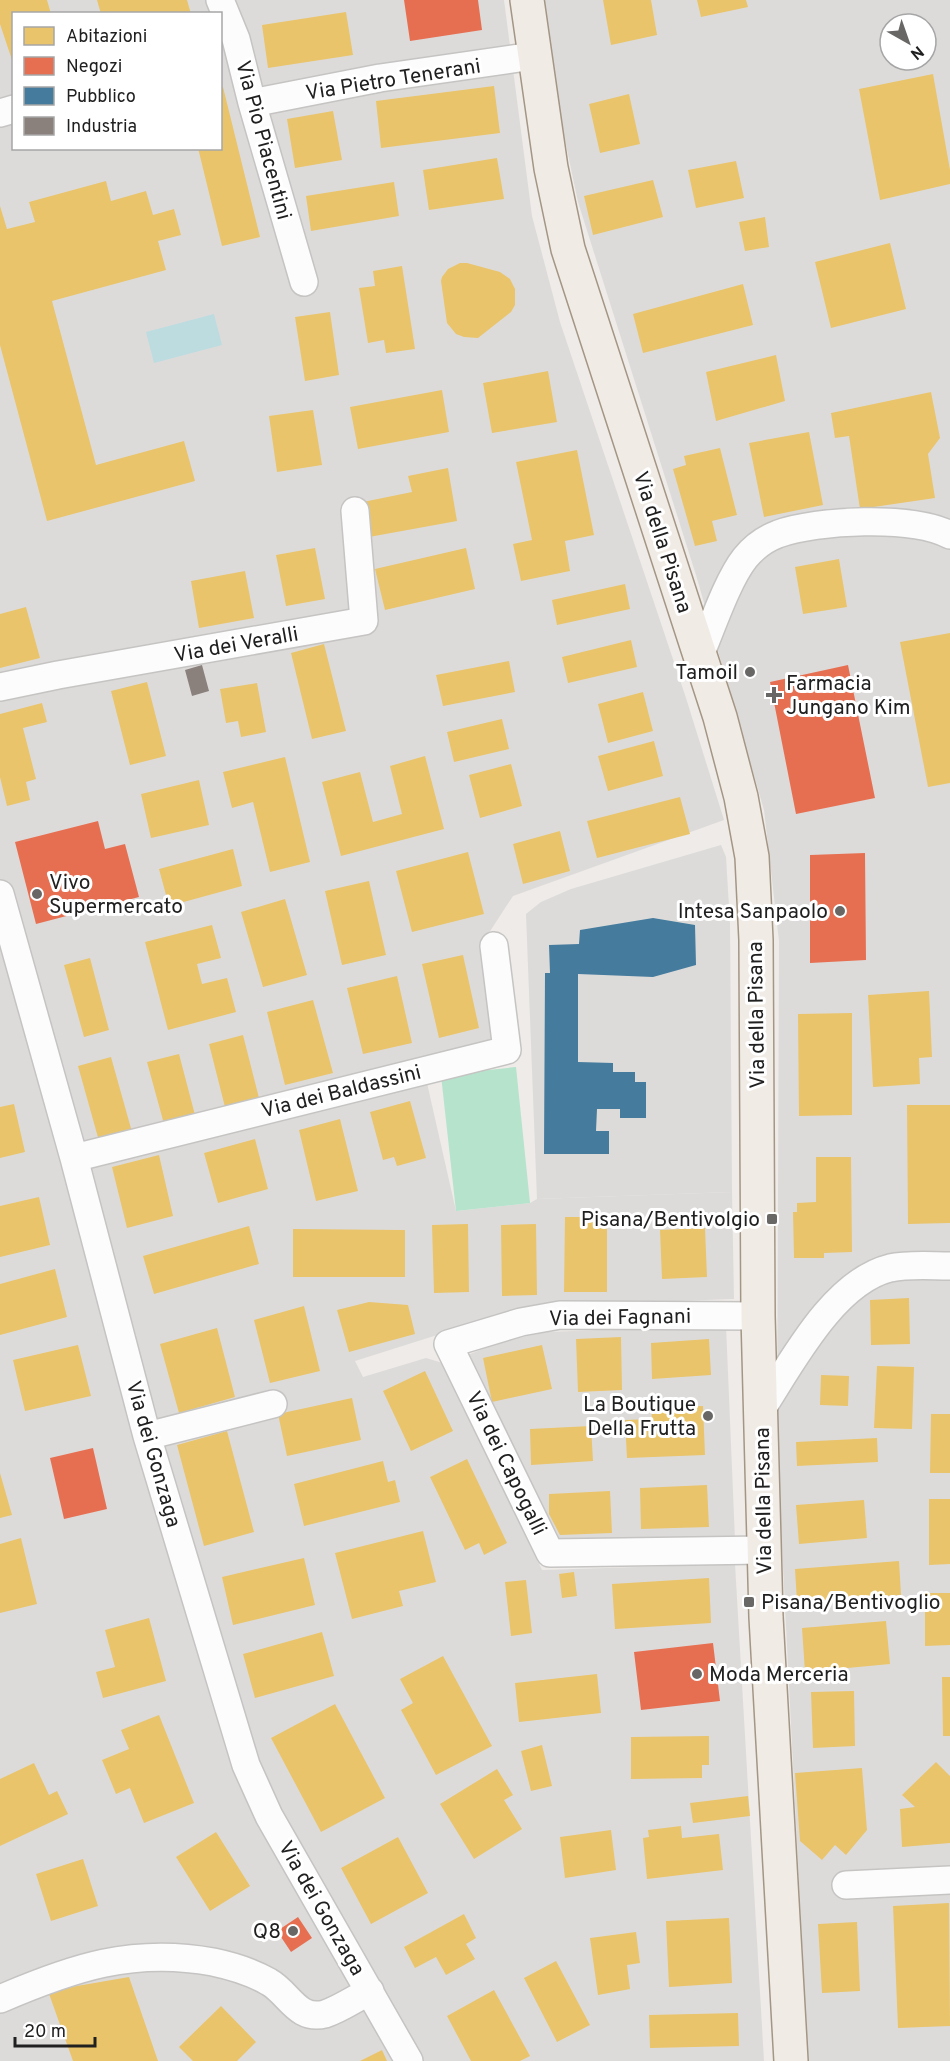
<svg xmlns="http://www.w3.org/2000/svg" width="950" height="2061" viewBox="0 0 950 2061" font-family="Overpass,sans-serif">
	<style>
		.residential { fill: #dddbda; fill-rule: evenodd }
		.religious { fill: #dcdbda }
		.pitch { fill: #b5e3cb }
		.water { fill: #bcdce0 }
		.homes { fill: #e9c46a }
		.shops { fill: #e76f51 }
		.public { fill: #457b9d }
		.industry { fill: #8a817c }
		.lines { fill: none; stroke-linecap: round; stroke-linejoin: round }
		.minor-casing { stroke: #c5c4c3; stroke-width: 30 }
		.major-casing { stroke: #a49684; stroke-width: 36 }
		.minor { stroke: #fcfcfc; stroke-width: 27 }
		.major { stroke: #f1ebe5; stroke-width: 33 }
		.poi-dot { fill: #686766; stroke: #fff; stroke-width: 2 }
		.labels { text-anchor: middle; stroke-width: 6; stroke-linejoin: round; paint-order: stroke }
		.street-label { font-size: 21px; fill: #202020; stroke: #fff }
		.poi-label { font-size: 21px; fill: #202020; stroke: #fff; text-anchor: end }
	</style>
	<rect width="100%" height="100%" fill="#eeebe8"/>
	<!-- residential -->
	<path class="residential" d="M0 0H504L532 216 560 322 686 698 724 820 513 896 485 939 497 1039 422 1061 456 1211 530 1203 537 1199 732 1192 734 1299 563 1305 491 1318 355 1361 363 1377 426 1358 446 1364 542 1570 735 1564 764 2061H0ZM14 14H220V148H14Z
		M540 0H950V2061H808L777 1448 779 941 764 810 696 575 578 202 548 59ZM890 24H926V60H890Z
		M726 1325 735 1540 561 1543 554 1537 465 1356 503 1341 548 1332Z"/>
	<!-- religious -->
	<path class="religious" d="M721 845 726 857 730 924 732 1192 537 1199 526 914 541 902 571 889Z"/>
	<!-- pitch -->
	<path class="pitch" d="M516 1067 530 1203 456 1211 441 1075Z"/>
	<!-- water -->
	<path class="water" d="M214 314 222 345 154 363 146 332Z"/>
	<!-- homes -->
	<path class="homes" d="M0 0H47L51 14H14V66L0 24Z
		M97 0H187L191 14H101Z
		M603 0H651L657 35 611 45Z
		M697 0H746L748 7 701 17Z
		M346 12 353 55 268 68 262 25Z
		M933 74 950 170V184L880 200 859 89Z
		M494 86 500 133 381 148 376 101Z
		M220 87H223L260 237 222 246 198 148H220Z
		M629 94 640 144 600 153 589 104Z
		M333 111 342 160 295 168 287 119Z
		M497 158 504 199 429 210 423 170Z
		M736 161 744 198 696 208 688 170Z
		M653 180 663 217 593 235 584 196Z
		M106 181 111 201 146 191 153 215 174 209 181 235 158 241 166 270 52 301 96 465 184 441 195 481 47 521 0 345V206L7 229 35 222 29 202Z
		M394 182 399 216 311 231 306 196Z
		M765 217 769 247 745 251 739 222Z
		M890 243 906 309 831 328 815 262Z
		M460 263H467L500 272 510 279 515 289V305L511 312 478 338 464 337 456 334 447 323 441 281 442 277 448 269Z
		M402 266 415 349 386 353 384 340 368 343 359 288 375 286 373 271Z
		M743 284 753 325 643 353 633 314Z
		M330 312 339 375 305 381 295 317Z
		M776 355 785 401 716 421 706 372Z
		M548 371 557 422 492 433 483 383Z
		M442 390 449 432 358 449 350 407Z
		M931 392 940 438 928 454 935 498 860 509 849 436 835 438 831 413Z
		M313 410 322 465 277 472 269 416Z
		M809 432 823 505 764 517 749 443Z
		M720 448 737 515 712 521 717 541 695 546 673 469 686 465 684 456Z
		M577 450 594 535 565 541 570 571 521 581 513 544 532 540 516 462Z
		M448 468 457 521 369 537 363 502 412 492 408 476Z
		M315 548 325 599 286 606 276 555Z
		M466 548 475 589 385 610 375 569Z
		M839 559 847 607 803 614 795 567Z
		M245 571 254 618 199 628 191 581Z
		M625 584 630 609 557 625 552 600Z
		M26 607 40 658 0 668V614Z
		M950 633V783L928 787 900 642Z
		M631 640 637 667 568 683 562 657Z
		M324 644 346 731 312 739 291 653Z
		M509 661 515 692 443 706 436 675Z
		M147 682 166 756 130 765 111 691Z
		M257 683 266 732 241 737 238 721 226 723 220 689Z
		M643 692 653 731 608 743 598 704Z
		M42 703 47 722 23 728 36 779 26 782 30 800 7 806 0 777V714Z
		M502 719 509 749 454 762 447 732Z
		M654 741 663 776 608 791 598 756Z
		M425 756 444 829 341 856 322 782 360 772 373 822 402 814 390 766Z
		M285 757 310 862 270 872 253 802 232 808 223 772Z
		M511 764 522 806 480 818 469 775Z
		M199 780 209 825 151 838 141 794Z
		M680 797 690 834 597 858 587 821Z
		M560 831 570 871 523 884 513 844Z
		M233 849 242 886 169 906 159 869Z
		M468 852 484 914 412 932 396 871Z
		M369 881 386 955 342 965 325 891Z
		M285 899 307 975 263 987 241 912Z
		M212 925 221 958 197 964 202 984 227 978 236 1012 168 1030 145 942Z
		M463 955 479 1028 439 1038 422 964Z
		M90 958 109 1030 84 1037 64 965Z
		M397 976 412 1043 363 1054 347 988Z
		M929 991 932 1057 919 1058 920 1084 873 1087 868 995Z
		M313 1000 333 1073 285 1085 267 1012Z
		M852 1013V1115L799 1116 798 1014Z
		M243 1035 259 1098 225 1107 209 1044Z
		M179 1054 195 1115 164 1124 147 1062Z
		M111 1057 132 1132 99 1141 78 1066Z
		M410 1101 426 1158 397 1166 394 1157 383 1160 370 1112Z
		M14 1104 25 1152 0 1158V1107Z
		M907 1105H950V1223L908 1224Z
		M340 1119 358 1191 316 1201 299 1130Z
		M255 1139 268 1189 218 1203 204 1153Z
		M159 1155 173 1216 127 1228 112 1167Z
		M816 1157H851L852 1252 824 1253V1258H794L793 1212H797V1203L816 1202Z
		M39 1197 50 1245 0 1257V1206Z
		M565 1217H607V1292H564Z
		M468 1224 469 1292 434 1293 432 1225Z
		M536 1224 537 1295 502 1296 501 1225Z
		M249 1226 259 1264 154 1294 143 1256Z
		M705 1228 707 1277 662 1279 660 1230Z
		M293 1229 405 1230V1277H293Z
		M55 1269 67 1317 0 1335V1284Z
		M909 1298 910 1344 871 1345 870 1300Z
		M369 1302 408 1305 415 1334 349 1352 337 1310Z
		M304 1306 320 1371 270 1383 254 1320Z
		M217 1328 235 1397 179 1413 160 1344Z
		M621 1337 622 1390 578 1392 576 1339Z
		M709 1339 711 1375 652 1379 651 1343Z
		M78 1345 91 1396 25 1411 13 1360Z
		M542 1345 552 1389 492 1402 483 1358Z
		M877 1366 914 1367 912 1429 874 1428Z
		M425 1371 453 1431 411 1451 383 1391Z
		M821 1375 849 1376 848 1406 820 1405Z
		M352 1398 361 1440 287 1456 278 1414Z
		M703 1406 705 1455 627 1458 625 1420 652 1419 651 1408Z
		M931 1414H950V1473H930Z
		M591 1426 593 1461 531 1465 530 1429Z
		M227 1431 254 1532 204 1546 177 1445Z
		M877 1438 878 1462 797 1466 796 1442Z
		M467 1459 507 1543 484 1555 479 1543 465 1550 430 1477Z
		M383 1461 388 1482 395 1480 400 1502 304 1526 294 1484Z
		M0 1473 12 1515 0 1518Z
		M707 1485 709 1527 641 1529 640 1488Z
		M610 1491 612 1533 560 1535 549 1514V1494Z
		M929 1499H950V1564L929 1565Z
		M864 1500 867 1538 799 1544 796 1505Z
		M423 1531 436 1582 399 1591 403 1606 352 1619 335 1553Z
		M21 1538 37 1604 0 1613V1544Z
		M304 1558 315 1605 233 1625 222 1577Z
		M899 1561 901 1595 797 1602 795 1569Z
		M574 1572 577 1596 562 1598 559 1574Z
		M709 1578 711 1623 615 1629 612 1584Z
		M526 1580 532 1633 511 1636 505 1582Z
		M925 1593H950V1645L925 1646Z
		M149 1618 166 1681 103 1698 96 1672 115 1667 105 1630Z
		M886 1621 890 1664 805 1672 802 1628Z
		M322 1632 334 1676 255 1698 243 1654Z
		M443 1656 492 1746 436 1775 401 1710 413 1703 400 1679Z
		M597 1674 601 1713 519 1722 515 1683Z
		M942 1677H950V1736H943Z
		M854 1691 855 1746 813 1748 811 1692Z
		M335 1704 385 1798 321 1832 271 1738Z
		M159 1715 194 1803 144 1823 130 1788 116 1794 102 1760 129 1749 121 1730Z
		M709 1736V1765H702V1778L631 1779V1737Z
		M542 1745 552 1786 531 1791 521 1751Z
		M936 1762 950 1776V1843L902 1847 900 1809 915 1807 902 1795Z
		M34 1763 49 1795 57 1791 68 1814 0 1846V1779Z
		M862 1768 867 1830 846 1855 835 1845 822 1860 800 1841 795 1773Z
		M497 1769 513 1795 504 1800 522 1829 474 1859 440 1804Z
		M748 1796 750 1816 693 1823 690 1803Z
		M681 1826 682 1838 719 1834 723 1870 647 1879 643 1838 649 1837 648 1830Z
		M611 1830 616 1870 565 1878 560 1837Z
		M216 1832 250 1886 210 1911 176 1857Z
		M398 1837 428 1893 371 1924 341 1868Z
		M83 1859 98 1906 51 1921 36 1874Z
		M949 1903 950 2026 898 2028 893 1906Z
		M464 1914 476 1938 466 1944 475 1959 446 1975 436 1957 415 1968 404 1947Z
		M729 1918 732 1983 669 1987 666 1921Z
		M857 1922 860 1991 822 1993 818 1924Z
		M636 1932 640 1963 627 1965 630 1989 598 1995 590 1938Z
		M556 1961 590 2025 557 2042 524 1978Z
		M129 1977 158 2061H73L48 1991Z
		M494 1990 530 2056 520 2061H471L447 2016Z
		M221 2006 256 2042 237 2061H193L179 2047Z
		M738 2013 739 2046 650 2048 649 2015Z
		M382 2050 387 2061H360Z"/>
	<!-- shops -->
	<path class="shops" d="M404 0H478L482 30 410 41Z
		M848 665 875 798 796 814 770 682Z
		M98 821 105 849 125 844 139 897 36 924 15 842Z
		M865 853 866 960 810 963V855Z
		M93 1448 107 1509 64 1519 50 1458Z
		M713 1643 720 1701 641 1710 634 1652Z
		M298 1917 312 1938 291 1952 277 1931Z"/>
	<!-- public -->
	<path class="public" d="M653 918 695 925 696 965 653 977 578 974V1062L613 1063V1072H635V1082H646V1118H620V1109H597L596 1131H609V1154H544L545 973H550L549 945 579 944 580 930Z"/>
	<!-- industry -->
	<path class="industry" d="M202 665 209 691 192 696 185 670Z"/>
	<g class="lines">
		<defs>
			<path id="minor" d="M220 0 236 39 252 103 304 282
				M252 103 380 78 533 56
				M0 113 14 109
				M700 655C712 627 727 581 745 558 753 548 765 539 778 534 817 520 912 515 950 535
				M0 687 58 675 364 621 355 511
				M0 894 74 1158 147 1436 246 1765 269 1816 409 2061
				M74 1158 507 1050 494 946
				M758 1316 560 1315 521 1322 448 1344 550 1553 764 1550
				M761 1410C791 1364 833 1282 890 1268 909 1264 930 1266 950 1266
				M147 1436 273 1404
				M846 1885 950 1880
				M0 1999C72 1968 133 1947 213 1962 232 1966 252 1972 269 1982 289 1993 297 2021 325 2014 340 2009 356 1998 370 1991"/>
			<path id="major" d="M527 0 551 168 568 249 720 717 741 797 752 857 756 940 758 1316 766 1617 791 2061"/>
		</defs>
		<!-- minor casing -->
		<use href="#minor" class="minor-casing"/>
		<!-- major casing -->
		<use href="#major" class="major-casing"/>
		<!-- minor -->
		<use href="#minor" class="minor"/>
		<!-- major -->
		<use href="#major" class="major"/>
	</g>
	<!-- markers -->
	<g class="poi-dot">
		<circle cx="750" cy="672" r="6"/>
		<path d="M771 686h6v6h6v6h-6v6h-6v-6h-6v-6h6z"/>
		<circle cx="37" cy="894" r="6"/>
		<circle cx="840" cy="911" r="6"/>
		<rect x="766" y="1213" width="12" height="12" rx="3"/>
		<circle cx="708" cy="1416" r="6"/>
		<rect x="743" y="1596" width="12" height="12" rx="3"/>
		<circle cx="697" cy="1674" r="6"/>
		<circle cx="293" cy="1931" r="6"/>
	</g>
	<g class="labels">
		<!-- street labels -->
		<g class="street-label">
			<text transform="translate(393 79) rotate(-9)" y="7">Via Pietro Tenerani</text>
			<text transform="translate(264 140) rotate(75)" y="7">Via Pio Piacentini</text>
			<text transform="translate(663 542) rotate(72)" y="7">Via della Pisana</text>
			<text transform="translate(236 644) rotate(-10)" y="7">Via dei Veralli</text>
			<text transform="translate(756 1015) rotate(-91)" y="7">Via della Pisana</text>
			<text transform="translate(341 1091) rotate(-14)" y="7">Via dei Baldassini</text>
			<text transform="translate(620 1317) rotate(-1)" y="7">Via dei Fagnani</text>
			<text transform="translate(154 1454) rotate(74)" y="7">Via dei Gonzaga</text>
			<text transform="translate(507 1463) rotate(64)" y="7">Via dei Capogalli</text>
			<text transform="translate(763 1501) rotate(-91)" y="7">Via della Pisana</text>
			<text transform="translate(322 1908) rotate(60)" y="7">Via dei Gonzaga</text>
		</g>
		<!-- poi labels -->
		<g class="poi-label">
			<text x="738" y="679">Tamoil</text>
			<text x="786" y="690" text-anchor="start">Farmacia<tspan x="786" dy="24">Jungano Kim</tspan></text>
			<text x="49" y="889" text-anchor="start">Vivo<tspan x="49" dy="24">Supermercato</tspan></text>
			<text x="828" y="918">Intesa Sanpaolo</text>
			<text x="760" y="1226">Pisana/Bentivolgio</text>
			<text x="696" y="1411">La Boutique<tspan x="696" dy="24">Della Frutta</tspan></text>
			<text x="761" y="1609" text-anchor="start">Pisana/Bentivoglio</text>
			<text x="709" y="1681" text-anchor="start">Moda Merceria</text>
			<text x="281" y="1938">Q8</text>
		</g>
	</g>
	<!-- legend -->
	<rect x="12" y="12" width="210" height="138" fill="#ffffff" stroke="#a6a6a6" stroke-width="1.5"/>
	<rect x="24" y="27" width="30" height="18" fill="#e9c46a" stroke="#a6a6a6" stroke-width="1.5"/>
	<text x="66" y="42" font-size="18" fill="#202020">Abitazioni</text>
	<rect x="24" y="57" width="30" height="18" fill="#e76f51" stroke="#a6a6a6" stroke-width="1.5"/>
	<text x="66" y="72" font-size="18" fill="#202020">Negozi</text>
	<rect x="24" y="87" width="30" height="18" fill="#457b9d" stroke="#a6a6a6" stroke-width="1.5"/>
	<text x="66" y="102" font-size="18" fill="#202020">Pubblico</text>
	<rect x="24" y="117" width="30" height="18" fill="#8a817c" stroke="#a6a6a6" stroke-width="1.5"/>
	<text x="66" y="132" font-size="18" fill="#202020">Industria</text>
	<!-- north arrow -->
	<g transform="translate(908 42) rotate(140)"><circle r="28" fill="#ffffff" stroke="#a6a6a6" stroke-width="1.5"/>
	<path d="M0-4.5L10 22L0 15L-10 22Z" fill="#686766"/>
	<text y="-9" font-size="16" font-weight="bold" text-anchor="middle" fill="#202020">N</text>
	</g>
	<!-- scale -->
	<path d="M15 2037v9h80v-9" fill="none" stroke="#202020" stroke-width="3"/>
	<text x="24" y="2037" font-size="18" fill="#202020" stroke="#ffffff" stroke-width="4.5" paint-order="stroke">20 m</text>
</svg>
